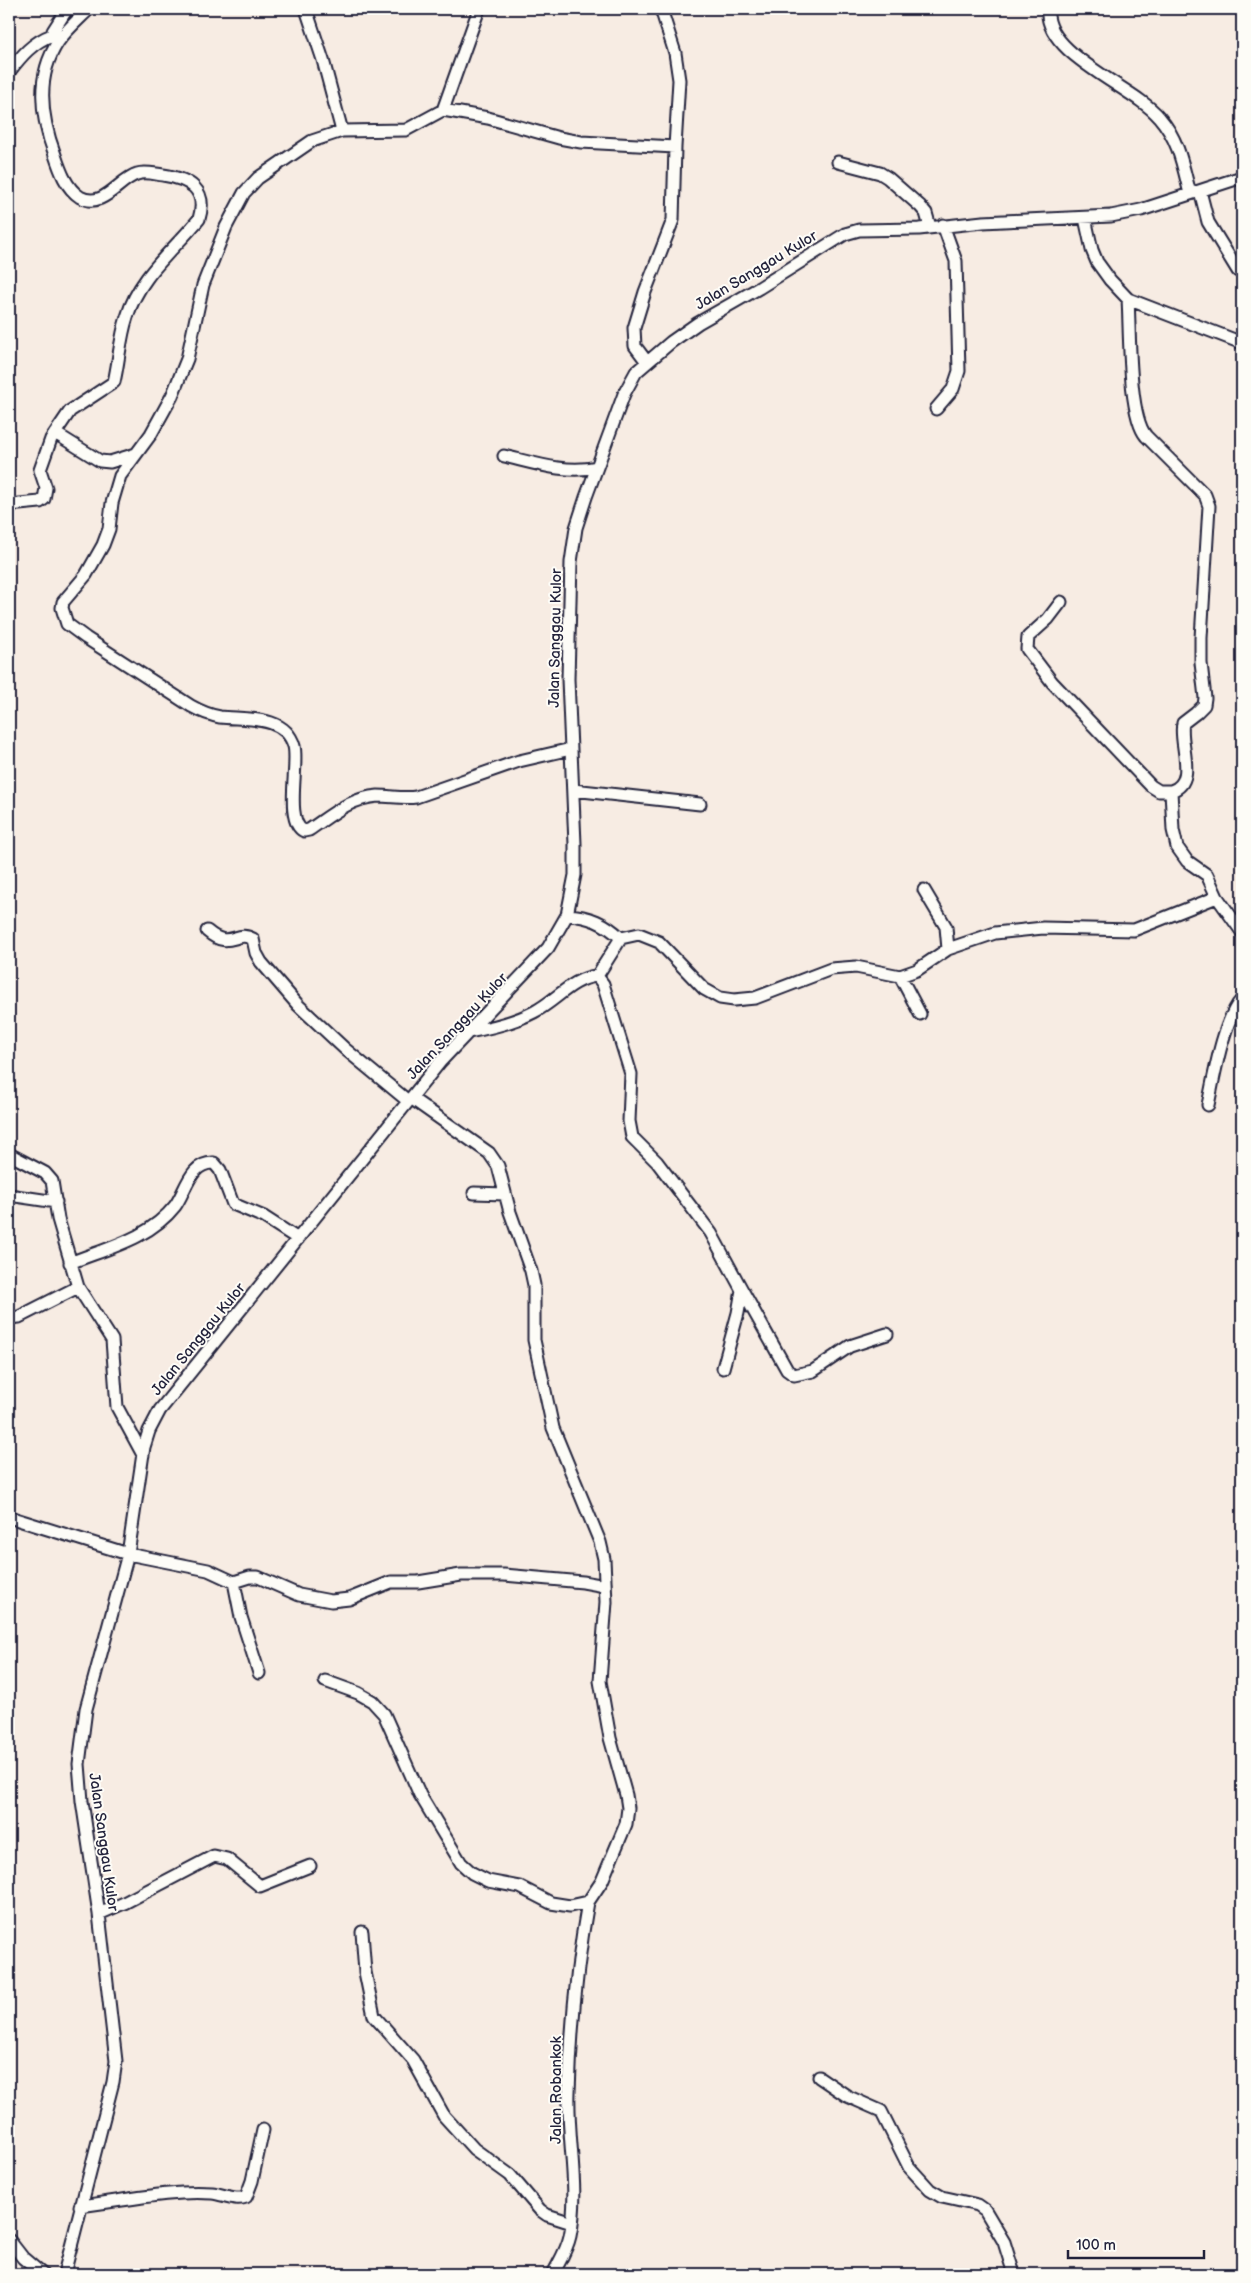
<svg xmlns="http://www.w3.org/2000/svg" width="1251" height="2283" viewBox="0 0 1251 2283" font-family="'Balsamiq Sans',sans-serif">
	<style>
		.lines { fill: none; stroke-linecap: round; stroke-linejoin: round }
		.street-casing { stroke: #22223b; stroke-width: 15 }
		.street { stroke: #fdfcf7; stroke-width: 11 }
		.labels { text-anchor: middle; stroke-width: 4; stroke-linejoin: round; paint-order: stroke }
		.street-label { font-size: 15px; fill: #22223b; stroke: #fdfcf7 }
	</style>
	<rect width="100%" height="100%" fill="#f7ece3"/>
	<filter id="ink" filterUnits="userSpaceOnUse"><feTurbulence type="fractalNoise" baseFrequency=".02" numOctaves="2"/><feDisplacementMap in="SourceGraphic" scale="10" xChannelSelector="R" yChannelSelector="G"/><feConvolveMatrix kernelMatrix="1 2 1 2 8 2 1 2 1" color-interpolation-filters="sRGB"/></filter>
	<g filter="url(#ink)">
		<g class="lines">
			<defs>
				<path id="street" d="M306 9 323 60 342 131
					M661 9 675 53 679 80 675 147
					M1048 9C1043 54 1134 87 1159 117 1179 140 1183 166 1190 194
					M55 39 53 31 67 9
					M9 72C21 56 33 42 52 35
					M443 110 479 9
					M838 162 880 173 888 178 920 206 926 213 930 227
					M1200 191 1208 222 1238 271
					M1085 218 1092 250 1097 262 1110 280 1128 299 1242 343
					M936 409 953 389 959 371 956 261 943 225
					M55 433 100 461 110 462 136 454
					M504 456C534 463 566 474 597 467
					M9 505 40 502 44 499 46 488 40 470 51 439 70 411 114 382C119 361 120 338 127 317 139 276 173 251 199 219 208 189 189 179 163 175 154 174 145 171 137 174 119 179 103 210 80 197 66 188 60 170 55 155 41 118 35 77 58 42 66 30 79 19 89 9
					M1061 602 1048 619 1028 637 1027 649 1052 682 1151 786 1159 791H1171
					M571 749 519 761 416 797C403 799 391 796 378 796 350 798 330 816 309 830L304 831C284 822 299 764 294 746 285 714 244 720 220 717 209 715 200 711 191 706L86 638 67 624 62 608 63 602 86 575 103 545 109 529 112 503 120 476 151 434 172 396 187 359 203 285 226 227 244 193 258 178 312 141 342 131 406 130 443 110 488 118 559 138 581 142 675 147 673 220 645 292 634 328 635 346 647 362
					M573 790 700 804
					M924 890 946 927 948 949
					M1217 897 1242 932
					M567 915C589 916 605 923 621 938
					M207 931C230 951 236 929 253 939L256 953 261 962 298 1005 345 1049 408 1101
					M597 976 603 984 631 1074 629 1121 632 1137 657 1162 711 1233 742 1290 738 1313 723 1368
					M900 976 920 1014
					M468 1032C491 1028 513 1023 534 1012 556 1001 572 978 597 976L621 938 639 934 659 942 704 989 720 998 734 1000 755 998 831 969 856 967 900 976 917 970 948 949 995 933 1043 928 1134 930 1217 897 1207 875 1187 861 1177 847 1173 830 1171 791C1199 782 1178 743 1183 723L1196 713 1204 705 1205 698 1201 663V638L1209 506 1205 495 1146 436C1128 415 1130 329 1128 299
					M1208 1105C1214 1077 1223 1020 1242 999
					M9 1154 45 1173 52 1181 58 1219 78 1287 112 1340 117 1407 143 1455
					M474 1193 505 1194
					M9 1195 56 1202
					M70 1263C107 1248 149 1239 175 1206 186 1191 190 1162 214 1163L220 1170 233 1204 264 1217 298 1239
					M742 1290 787 1370 794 1375 813 1371 850 1346 887 1334
					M9 1318 19 1317 78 1287
					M9 1517 128 1554 208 1570 234 1582 250 1577H258L299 1595 331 1601 349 1599 391 1582H418L461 1575H504L583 1582 605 1586
					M234 1582 241 1617 259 1673
					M325 1681 358 1693 372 1701 384 1714 420 1795 461 1863 472 1873 488 1881 520 1887 551 1903 570 1906 588 1902 602 1881 626 1824 628 1808 626 1795 610 1738 600 1681 606 1602 604 1559 600 1542 553 1428 534 1340V1285L531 1271 510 1212 498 1166 489 1153 411 1098
					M99 1914 124 1903 214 1856 227 1859 260 1886 310 1866
					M362 1932 365 1972 374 2016 413 2060 444 2116 474 2149 510 2175 540 2210 547 2215 572 2223
					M819 2077 847 2096 881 2111 909 2167 930 2190 942 2197 978 2205 985 2210 1004 2242 1014 2274
					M80 2206C123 2201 169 2190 212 2193 223 2194 235 2201 246 2197L252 2181 263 2130
					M9 2240 23 2258 42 2274
					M64 2274 113 2082 116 2061 99 1914 82 1801 79 1764 86 1709 128 1554 144 1447 149 1431 160 1410 440 1062 548 948 567 915 575 875V844L568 679 571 562 576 528 586 497 624 394 636 372 671 342 698 323 759 288 845 234 859 230 919 229 983 222 1111 216 1141 210 1242 177
					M553 2274C559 2262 567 2250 570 2236 580 2189 567 2139 569 2092 571 2026 576 1967 588 1902"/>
			</defs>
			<!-- street casing -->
			<use href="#street" class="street-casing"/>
			<!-- street -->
			<use href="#street" class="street"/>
		</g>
	</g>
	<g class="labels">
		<!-- street labels -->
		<g class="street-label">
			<text transform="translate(756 270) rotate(-31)" y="5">Jalan Sanggau Kulor</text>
			<text transform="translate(555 638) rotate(-89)" y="5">Jalan Sanggau Kulor</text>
			<text transform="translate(457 1026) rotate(-47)" y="5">Jalan Sanggau Kulor</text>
			<text transform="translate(198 1339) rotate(-51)" y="5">Jalan Sanggau Kulor</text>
			<text transform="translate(104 1842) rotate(82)" y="5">Jalan Sanggau Kulor</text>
			<text transform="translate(556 2090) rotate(-90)" y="5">Jalan Robankok</text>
		</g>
	</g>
	<!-- margin -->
	<rect width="1251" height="2283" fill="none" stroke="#fdfcf7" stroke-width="30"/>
	<rect x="15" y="15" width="1221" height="2253" fill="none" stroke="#22223b" stroke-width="2" filter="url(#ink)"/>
	<!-- scale -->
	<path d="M1068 2250v8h136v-8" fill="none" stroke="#22223b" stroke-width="2.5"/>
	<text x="1076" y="2250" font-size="15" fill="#22223b" stroke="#fdfcf7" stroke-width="4" paint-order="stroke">100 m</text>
</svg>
